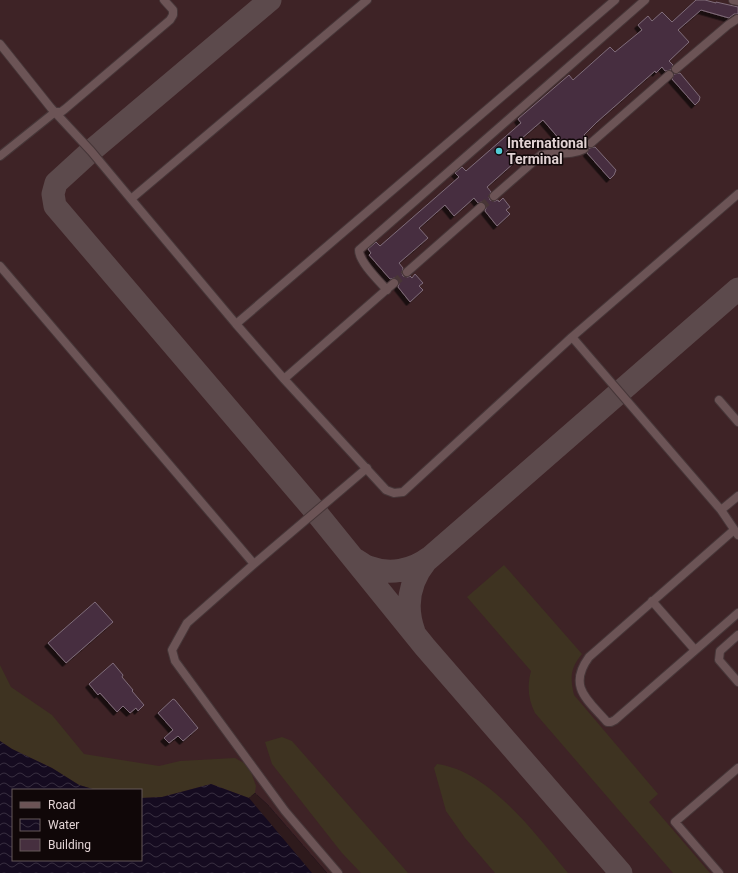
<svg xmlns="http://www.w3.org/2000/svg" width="738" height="873" viewBox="0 0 738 873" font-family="Roboto,sans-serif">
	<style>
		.built { fill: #3e2326 }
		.grass { fill: #3e3321 }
		.water { fill: url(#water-waves) }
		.pier { fill: #2e1a1c }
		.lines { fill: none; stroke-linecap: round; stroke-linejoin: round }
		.taxiway { stroke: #5c4a4c; stroke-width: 23 }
		.building { fill: #462f3f; stroke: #806c7a; filter: url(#shadow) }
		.minor-tunnel { stroke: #493637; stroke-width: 8; stroke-dasharray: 8 4; stroke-linecap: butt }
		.minor-casing { stroke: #463638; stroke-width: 10 }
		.minor { stroke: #6c5456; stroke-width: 8 }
		.poi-dot { fill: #51ccd4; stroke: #100708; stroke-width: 1.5 }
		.labels { text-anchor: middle; stroke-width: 3; stroke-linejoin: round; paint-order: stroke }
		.poi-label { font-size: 14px; font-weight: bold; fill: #e1d2d3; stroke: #100708; text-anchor: start }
	</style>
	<defs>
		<pattern id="water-waves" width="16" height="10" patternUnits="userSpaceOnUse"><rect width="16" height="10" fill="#150b20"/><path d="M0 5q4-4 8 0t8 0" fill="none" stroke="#372e40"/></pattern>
		<filter id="shadow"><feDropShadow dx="-3.5" dy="3.5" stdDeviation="0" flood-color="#0009"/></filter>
	</defs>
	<rect width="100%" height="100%" fill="#2e1a1c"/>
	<!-- built -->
	<path class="built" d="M0 0H738V873H327L268 805 255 793 249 798H141V790H96L12 749 0 741Z"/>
	<!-- grass -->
	<path class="grass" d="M504 565 582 654C570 668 570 678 574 695L658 794 649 802 710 873H673L535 713C528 699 527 686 531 671L467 597Z
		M0 665 11 687 52 715 84 754 159 766 180 761 235 758 244 763 251 772 256 786 255 793 249 798 211 784 162 797 141 798V790H96L79 785 52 768 12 749 0 741Z
		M282 737 292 741 408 873H361L342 853 272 764 265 742Z
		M437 764C490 771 535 834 568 873H495L465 838 446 811 434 768Z"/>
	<!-- water -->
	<path class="water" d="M0 741 12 749 52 768 79 785 96 790H13V860H141V798L162 797 211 784 249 798 255 793 268 805 327 873H0Z"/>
	<!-- pier -->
	<path class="pier" d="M255 793 268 805 327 873H312L249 798Z"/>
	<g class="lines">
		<!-- taxiway -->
		<path class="taxiway" d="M270 0 91 151 56 183 53 194 55 206 315 511 425 647 621 873
			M354 559C359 561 363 565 368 567 389 575 412 571 429 558
			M414 632C405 607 409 582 426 561L738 289"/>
	</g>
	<!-- building -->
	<path class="building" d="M696 0H705L716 3V2L738 7V14H734L729 18 701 10 678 30 689 42 669 61 673 65 671 70 665 71 662 67 656 73 655 71 597 122 584 135 588 139 586 144 580 145 577 141H575L567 148 543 120 506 152 515 162 487 187 491 192 489 197 490 200 495 201 498 200 499 202 503 198 510 207 506 210 510 214 497 226 485 211 486 208 485 204 482 202 478 203 474 198 454 216 445 205 419 228 428 238 399 263 403 268 402 273 403 276 408 277 410 276 412 278 415 274 423 283 419 286 423 290 410 302 398 287 399 284 398 280 395 278 390 279 369 255 371 253 368 249 376 242 380 246 459 177 455 173 462 167 466 171 521 123 518 119 569 75 573 80 610 47 615 52 642 30 638 25 648 16 652 21 662 12 672 22Z
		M680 73 700 97 699 101 695 105 672 79 674 74Z
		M595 147 616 170 614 175 610 179 587 153 589 148Z
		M95 602 113 622 66 663 48 643Z
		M113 663 123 675 122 677 133 690 132 691 144 705 138 711 136 708 130 713 123 706 117 712 100 693 98 695 89 684Z
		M173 699 175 700 198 728 183 741 178 736 169 743 164 738 173 730 158 713Z"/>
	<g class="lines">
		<!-- minor-tunnel -->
		<path class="minor-tunnel" d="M481 207 494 196
			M394 283 407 272"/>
		<defs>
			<path id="minor" d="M733 0 738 1
				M0 44 51 108 91 151 131 199
				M676 69 728 25 737 19
				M591 143 669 75
				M0 156 55 112H61L65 109 170 20 173 15V10L164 0
				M494 196 541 155C555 152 571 156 584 149
				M0 266 254 564
				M407 272 481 207
				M394 283 284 379 386 490 394 493 403 492 572 337 738 194
				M387 290C378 280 359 262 359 250L645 0
				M236 324 131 199 367 0
				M572 337 721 510 738 535
				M284 379 236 324 615 0
				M719 400 738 422
				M721 510 738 496
				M734 530 589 657C567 687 588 700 607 722H611L615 720 738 613
				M652 601 695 650
				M738 635 720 651 719 660 738 682
				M338 873 285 811 175 661 172 650 187 623 254 564 367 468
				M719 873 675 822 738 768"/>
		</defs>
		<!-- minor casing -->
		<use href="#minor" class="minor-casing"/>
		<!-- minor -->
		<use href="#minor" class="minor"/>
	</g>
	<!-- markers -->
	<circle class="poi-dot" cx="499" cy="151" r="4"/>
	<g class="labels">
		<!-- poi labels -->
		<g class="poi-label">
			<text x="507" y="148">International<tspan x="507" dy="16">Terminal</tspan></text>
		</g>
	</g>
	<!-- legend -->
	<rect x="12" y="789" width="130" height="72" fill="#100708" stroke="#645859"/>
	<rect x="20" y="802" width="20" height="6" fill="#6c5456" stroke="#645859"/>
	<text x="48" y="809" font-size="12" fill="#e1d2d3">Road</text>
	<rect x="20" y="819" width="20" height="12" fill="url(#water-waves)" stroke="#645859"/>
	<text x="48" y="829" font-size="12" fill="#e1d2d3">Water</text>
	<rect x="20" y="839" width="20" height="12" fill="#462f3f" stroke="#645859"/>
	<text x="48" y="849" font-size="12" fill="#e1d2d3">Building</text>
</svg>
